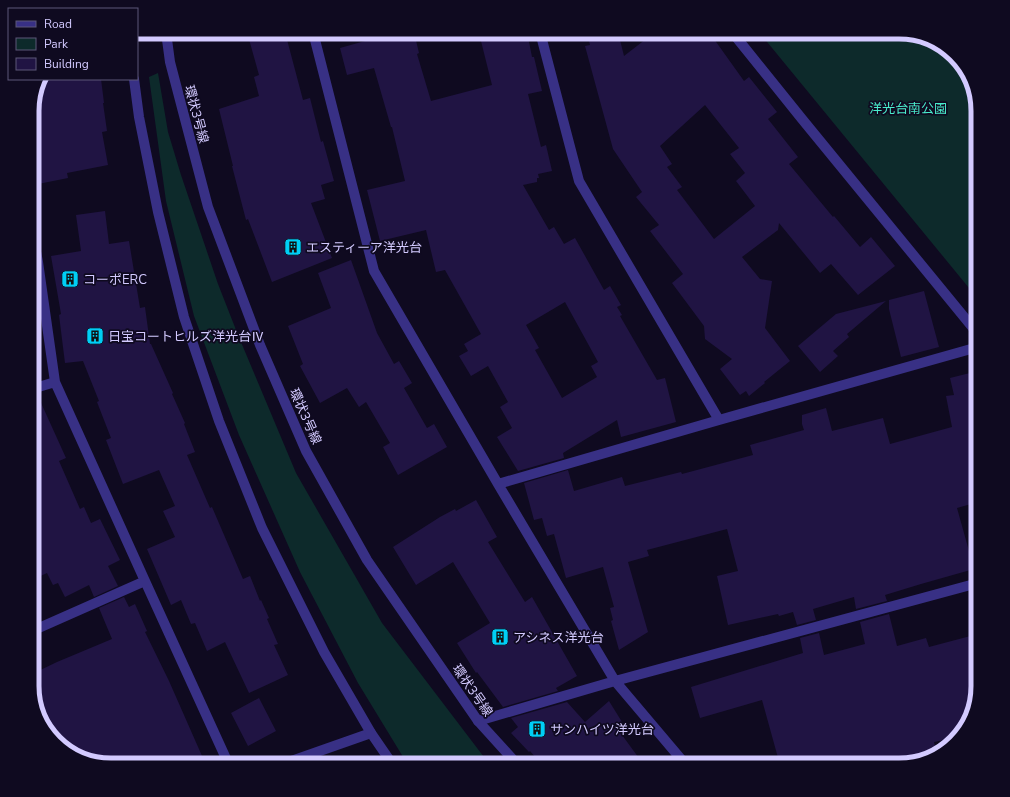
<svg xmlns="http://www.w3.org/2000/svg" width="1010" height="797" viewBox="0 0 1010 797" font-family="'Nunito Sans','Noto Sans JP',sans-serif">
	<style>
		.green { fill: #0d2a2b }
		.building { fill: #201443; fill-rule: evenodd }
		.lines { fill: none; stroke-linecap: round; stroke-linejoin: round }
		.minor { stroke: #383085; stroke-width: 10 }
		.tertiary { stroke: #383085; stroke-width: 10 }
		.labels { text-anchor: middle; stroke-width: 3.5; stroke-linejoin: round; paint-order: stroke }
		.park-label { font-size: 13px; fill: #49ebcb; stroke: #0f0a20 }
		.street-label { font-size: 13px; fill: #d3caff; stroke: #0f0a20 }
		.poi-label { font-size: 13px; fill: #d3caff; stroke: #0f0a20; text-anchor: start }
		.rim { fill: none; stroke: #d3caff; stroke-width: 5 }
	</style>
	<rect width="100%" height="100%" fill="#0f0a20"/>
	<!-- green -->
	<path class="green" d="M759 32H899L951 51 970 76 978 111V299Z
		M158 73 168 132 181 175 218 284 238 335 296 473 382 623 490 765H408L358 683 300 572 239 435 194 316 166 201 149 77Z"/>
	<!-- building -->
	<path class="building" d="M247 32H285L303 100 310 98 321 142 323 141 334 181 321 185 325 199 311 203 332 258 272 282 248 219 246 220 232 166H233L219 109 259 96 254 77 259 75Z
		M397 32H414L419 53 417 54 431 101 492 85 481 41 519 32H527L532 57H534L542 91 528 94 541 147 546 145 552 171 538 174 539 178H537V182L523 185 549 230 554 227 564 244 575 238 604 290 610 286 621 305 617 307 622 315 620 316 657 380 665 378 676 422 621 437 617 420 563 453 564 458 518 471 497 437 512 428 500 407 508 402 488 366 471 376 459 356 468 351 464 344 481 334 445 270 436 272 426 230 380 241 367 190 405 181 392 127H391L374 68 347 75 340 48ZM565 302 598 362 591 366 597 377 562 398 535 350 539 348 526 325Z
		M587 32H618L624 56 655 32H709L744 81 749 77 777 112 768 119 798 157 789 164 833 217 834 216 860 247 871 237 895 266 858 295 831 264 820 273 779 223 778 230 742 257 760 279 772 281 765 328 790 361 764 382 765 383 749 396 746 391 740 395 720 369 732 359 705 339 704 326 672 283 683 274 650 231 659 225 636 197 642 192 613 149 585 46 590 45ZM705 105 739 148 730 154 745 173 736 181 755 206 714 239 677 190 682 187 667 167 672 164 660 146Z
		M39 79H101L104 103H103L107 131 102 132 108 165 67 173 68 178 38 184 32 147V106Z
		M105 211 109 244 129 241 140 308 145 307 150 344H151L173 393 172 394 185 423 184 424 195 452 187 455 210 508 212 507 243 579 250 576 260 601 261 600 269 618 267 619 278 644 274 645 288 675 249 693 225 642 207 651 195 623 191 624 181 600 171 605 147 549 175 537 163 511 175 506 159 470 123 484 106 440 111 438 97 402 99 401 83 361 65 363 59 315 61 314 51 256 81 251 76 215Z
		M351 260 377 333 394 364 399 361 412 383 404 388 427 428 434 424 447 447 398 475 383 447 390 443 366 402 359 407 347 388 320 403 300 366 303 364 288 326 331 308 318 273Z
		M924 291 939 347 901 357 889 309V300Z
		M886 301 847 334 849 337 833 351 838 356 820 372 798 346 836 314Z
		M978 371V502L957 508 974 569 921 584 885 595 887 601 856 609 854 597 813 609 816 620 797 625 793 612 779 616 778 614 728 625 717 576 738 571 727 529 647 550 649 556 628 562 648 632 619 650 611 621 613 620 610 608 614 607 603 567 566 578 554 534 547 536 542 518 534 520 524 483 568 470 574 491 622 477 625 486 681 472 682 474 753 455 750 445 804 430 802 424V415L826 408 832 431 883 418 890 444 952 427 946 396 954 395 950 378Z
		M37 394 66 458 59 461 80 509 84 507 91 523 100 519 120 560 108 566 118 586 94 597 89 585 65 597 58 583 53 585 47 573 32 580V395Z
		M476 500 497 537 488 542 525 602 532 597 577 676 556 688 558 691 503 707 477 672 476 673 457 643 490 623 453 562 416 585 393 547 440 517 455 509 456 511Z
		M124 597 129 607 135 604 147 631 145 632 169 681 206 765H111L59 746 40 721 32 691V674L57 662 112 639 99 608Z
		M889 614 897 646 926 638 929 647 978 634V686L959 737 934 742 937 755 934 757 899 765H780L762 700 700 718 691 687 803 653 800 638 819 633 824 655 865 644 860 622Z
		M259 698 276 731 248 746 231 713Z
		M609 701 627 730 622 735 644 765H542L530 751 529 752 511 733 518 727 511 718 567 702 585 722Z"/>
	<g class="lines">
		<!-- minor -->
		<path class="minor" d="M313 32 374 271 498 484 615 681 478 721
			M540 32 579 181 719 420
			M732 32 802 119 978 334
			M32 231 38 262 55 382 145 581
			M32 389 55 382
			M498 484 719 420 978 347
			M32 631 145 581 229 765
			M280 765 371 733
			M686 765 615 681 978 583"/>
		<!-- tertiary -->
		<path class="tertiary" d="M166 32 170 62 208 207 260 345 306 451 367 560 478 721 518 765
			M134 79 139 117 158 212 184 317 219 421 262 528 324 652 371 733 393 765"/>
	</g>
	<!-- icons -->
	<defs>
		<symbol id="building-square" viewBox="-11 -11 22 22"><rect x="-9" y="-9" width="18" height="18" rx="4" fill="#00cff5" stroke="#0f0a20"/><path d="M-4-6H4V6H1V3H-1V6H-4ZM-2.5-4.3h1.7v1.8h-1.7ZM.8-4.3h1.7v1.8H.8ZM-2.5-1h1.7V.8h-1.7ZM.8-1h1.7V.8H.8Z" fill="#111"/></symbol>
	</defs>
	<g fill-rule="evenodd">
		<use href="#building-square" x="283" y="237" width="20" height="20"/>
		<use href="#building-square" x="60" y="269" width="20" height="20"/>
		<use href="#building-square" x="85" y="326" width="20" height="20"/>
		<use href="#building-square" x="490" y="627" width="20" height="20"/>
		<use href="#building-square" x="527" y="719" width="20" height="20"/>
	</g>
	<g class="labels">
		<!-- park labels -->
		<g class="park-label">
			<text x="908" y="113">洋光台南公園</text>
		</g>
		<!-- street labels -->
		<g class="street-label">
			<text transform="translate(197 114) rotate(75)" y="5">環状3号線</text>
			<text transform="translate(306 416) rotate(66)" y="5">環状3号線</text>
			<text transform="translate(473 690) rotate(55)" y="5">環状3号線</text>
		</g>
		<!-- poi labels -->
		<g class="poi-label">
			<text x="306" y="252">エスティーア洋光台</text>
			<text x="83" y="284">コーポERC</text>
			<text x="108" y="341">日宝コートヒルズ洋光台Ⅳ</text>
			<text x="513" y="642">アシネス洋光台</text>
			<text x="550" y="734">サンハイツ洋光台</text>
		</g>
	</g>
	<!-- crop -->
	<path d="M0 0H1010V797H0ZM111 39H899A72 72 0 0 1 971 111V686A72 72 0 0 1 899 758H111A72 72 0 0 1 39 686V111A72 72 0 0 1 111 39Z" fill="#0f0a20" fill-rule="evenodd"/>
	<path class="rim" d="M111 39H899A72 72 0 0 1 971 111V686A72 72 0 0 1 899 758H111A72 72 0 0 1 39 686V111A72 72 0 0 1 111 39Z"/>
	<!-- legend -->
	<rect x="8" y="8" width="130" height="72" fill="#0f0a20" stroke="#5d5779"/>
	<rect x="16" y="21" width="20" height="6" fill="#383085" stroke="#5d5779"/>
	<text x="44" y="28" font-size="12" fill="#d3caff">Road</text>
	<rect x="16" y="38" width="20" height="12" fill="#0d2a2b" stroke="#5d5779"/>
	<text x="44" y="48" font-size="12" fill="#d3caff">Park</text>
	<rect x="16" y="58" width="20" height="12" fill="#201443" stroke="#5d5779"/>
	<text x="44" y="68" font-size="12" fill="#d3caff">Building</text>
</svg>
